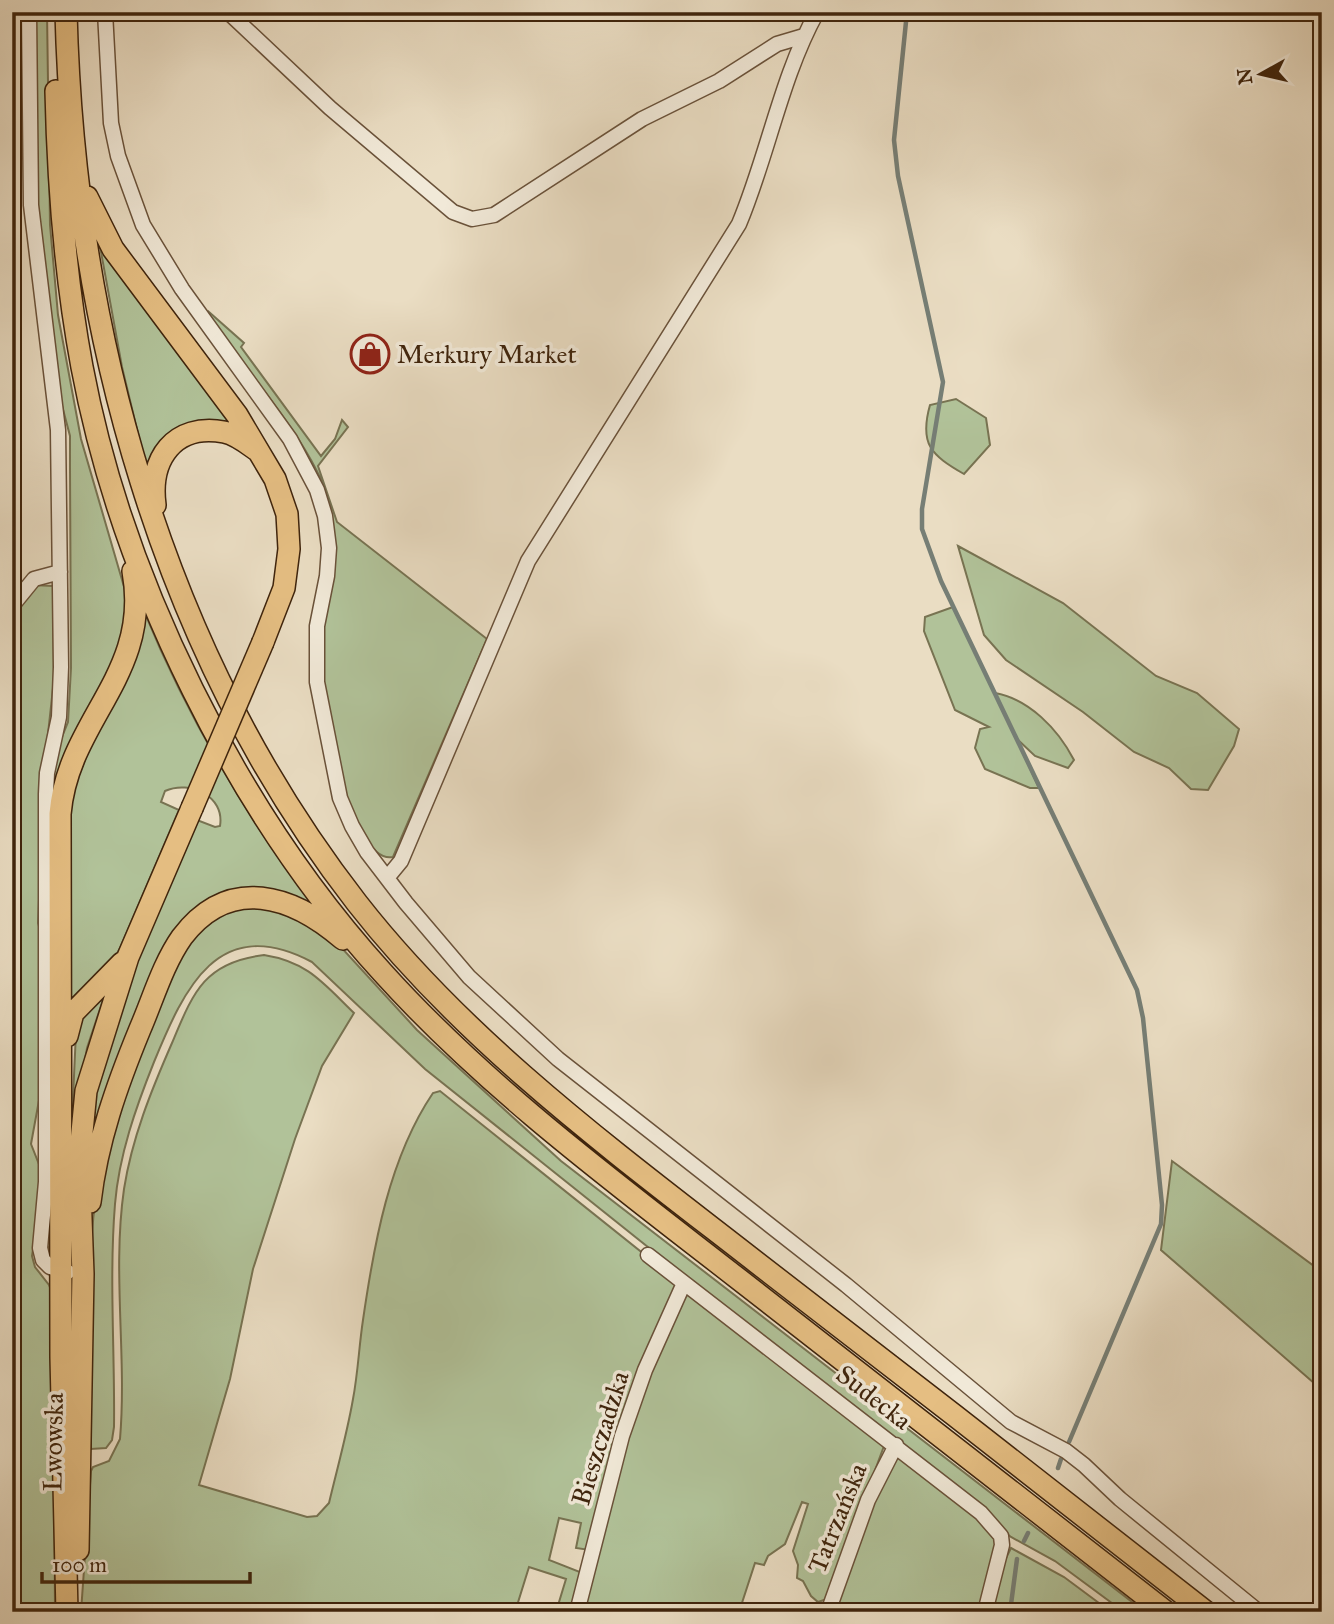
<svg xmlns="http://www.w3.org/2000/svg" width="1334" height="1624" viewBox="0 0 1334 1624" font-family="'IM FELL Great Primer',serif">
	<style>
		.green { fill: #b1c299; stroke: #787352; stroke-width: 2 }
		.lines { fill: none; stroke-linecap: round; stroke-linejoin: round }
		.stream { stroke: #767e75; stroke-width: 4.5 }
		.minor-casing { stroke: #6a523a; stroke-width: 17 }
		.primary-casing { stroke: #3f240c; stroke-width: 24 }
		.minor { stroke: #f1e9d8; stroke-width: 14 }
		.primary { stroke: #e5be82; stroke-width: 21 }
		.primary-bridge-casing { stroke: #3f240c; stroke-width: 24; stroke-linecap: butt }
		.primary-bridge { stroke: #e5be82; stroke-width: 21 }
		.labels { text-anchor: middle; stroke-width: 7; stroke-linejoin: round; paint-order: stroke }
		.poi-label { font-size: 26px; fill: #3f240c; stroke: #f1e9d8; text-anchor: start }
		.street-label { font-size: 26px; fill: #3f240c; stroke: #f1e9d8 }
	</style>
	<rect width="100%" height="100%" fill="#eaddc3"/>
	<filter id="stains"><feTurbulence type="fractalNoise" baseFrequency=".00286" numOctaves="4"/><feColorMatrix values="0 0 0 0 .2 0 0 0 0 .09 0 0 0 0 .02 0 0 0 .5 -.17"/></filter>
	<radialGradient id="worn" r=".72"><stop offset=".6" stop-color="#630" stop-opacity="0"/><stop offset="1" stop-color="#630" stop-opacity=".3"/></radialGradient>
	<!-- green -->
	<path class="green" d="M32 12H47L50 225 58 315 81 439 127 597 125 637 62 765 52 1251 47 1246 49 794 57 749 68 722 71 668 70 468V436L60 398 37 215Z
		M99 241 239 428 215 423 147 471 122 367Z
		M209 312 244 343 241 347 321 456 335 439 342 420 348 427 318 466 337 522 487 639 393 857C350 866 321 697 320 664 318 615 332 565 331 515 329 470 265 392 237 356 228 344 210 327 209 312Z
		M956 399 986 418 990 445 964 474C931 455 919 444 930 405Z
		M958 546 1063 603 1156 676 1197 693 1239 729 1234 746 1208 790 1191 789 1169 768 1134 752 1083 712 1006 660 984 635Z
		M32 585 53 586 54 679 45 761 38 923 43 941 42 1084 31 1144 40 1167 41 1196 32 1256 35 1267 49 1285 53 1295 55 1612H12V613Z
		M953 607 995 693C1029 699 1058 729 1074 760L1068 768 1035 756 1016 738 1039 788H1030L985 769 975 748 980 729 989 727 955 710 924 631 925 617Z
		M144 611C187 716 244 813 312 904L290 895 190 918 93 1149 89 1109 114 1016 197 820 215 827 220 826C225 796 190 780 165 791L161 802 179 810 120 948 111 965 68 1008 67 805Z
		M232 908 285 909 340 946 417 1030 561 1161 1145 1612H1124L1055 1561 1011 1537 425 1069 312 962C218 912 184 989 154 1062 136 1107 119 1155 115 1204 109 1278 115 1353 114 1427L112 1440 106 1448 91 1449C91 1343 80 1228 111 1125 121 1092 137 1059 149 1026 168 976 182 934 232 908Z
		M264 955C308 962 323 983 354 1013L322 1066 295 1139 253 1269 230 1379 199 1485 307 1517 317 1516 329 1503C337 1469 347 1434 353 1399 358 1373 359 1346 363 1320 374 1244 389 1158 433 1093L440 1091 884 1446 827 1599 818 1602 811 1596 803 1581 797 1578 798 1565 793 1551 808 1504 802 1502 785 1544 768 1556 764 1565 755 1563 739 1612H582L590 1550 576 1548 581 1523 559 1518 549 1560 585 1574 571 1612H556L566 1579 529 1567 515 1612H81L91 1471 93 1467 109 1461 120 1439C127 1356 112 1272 124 1189 132 1138 151 1091 172 1043 193 993 204 962 264 955Z
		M104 997 87 1048 75 1120H72L76 1032 81 1018Z
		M1172 1161 1322 1272V1390L1161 1250Z
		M898 1457 966 1505 1000 1543 982 1612H833L888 1465Z
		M1011 1548 1064 1577 1111 1612H987L1000 1570Z"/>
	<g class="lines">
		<!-- stream -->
		<path class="stream" d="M907 12 894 140 898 176 943 382 922 509V529L941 581 1137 990 1143 1018 1162 1205 1161 1224 1069 1442
			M1058 1468 1061 1459
			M1024 1541 1028 1533
			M1010 1612 1017 1559"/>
		<defs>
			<path id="minor" d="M29 12 31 205 58 430 61 667 59 717 47 773 46 794V1182L40 1248 43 1260 50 1267 68 1272
				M105 12 111 123 118 156 143 225 182 289 290 439 317 490 325 516 329 548 327 576 317 626V682L340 798 352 826 367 852 406 903 469 977 558 1059 846 1285 1011 1422 1066 1451 1084 1465 1120 1499 1259 1612
				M228 12 330 108 453 212 472 219 494 215 642 119 719 81 777 44 804 36
				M12 606 34 579 60 572
				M387 878 401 861 528 561 739 224C768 155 781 77 817 12
				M648 1255 981 1513 1001 1536 1002 1545 985 1612
				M577 1612 622 1436 645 1370 684 1283
				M828 1612 868 1500 896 1445"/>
			<path id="primary" d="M66 12C74 328 161 651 357 903 467 1044 616 1153 756 1262 907 1378 1056 1494 1206 1612
				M56 91C58 184 65 276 82 367 122 580 237 813 383 973 487 1088 614 1182 736 1277 880 1388 1023 1500 1166 1612
				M87 197 113 249 237 415 275 479 287 514 289 549 284 588 263 642
				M155 505C149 459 174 423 224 432 236 434 248 444 258 451
				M67 1036 73 1013 122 963
				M90 1202C97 1141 117 1085 140 1029 153 999 163 964 182 937 230 874 293 896 343 939
				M78 1550 83 1274 79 1163 86 1091 128 957 192 808
				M67 1612 61 1357 60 814C68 719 152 675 133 571"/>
		</defs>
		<!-- minor casing -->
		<use href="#minor" class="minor-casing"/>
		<!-- primary casing -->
		<use href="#primary" class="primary-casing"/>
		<!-- minor -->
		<use href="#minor" class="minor"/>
		<!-- primary -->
		<use href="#primary" class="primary"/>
		<defs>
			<path id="primary-bridge" d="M192 808 263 642"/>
		</defs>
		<!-- primary-bridge casing -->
		<use href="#primary-bridge" class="primary-bridge-casing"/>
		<!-- primary-bridge -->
		<use href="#primary-bridge" class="primary-bridge"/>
	</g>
	<!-- icons -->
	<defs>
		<symbol id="shop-ring" viewBox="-11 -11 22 22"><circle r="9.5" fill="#f1e9d8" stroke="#8f2418" stroke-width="1.5"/><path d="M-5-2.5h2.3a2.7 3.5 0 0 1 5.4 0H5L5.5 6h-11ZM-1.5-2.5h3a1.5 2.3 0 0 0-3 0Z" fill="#8f2418"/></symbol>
	</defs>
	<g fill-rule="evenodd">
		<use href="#shop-ring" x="348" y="332" width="44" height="44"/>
	</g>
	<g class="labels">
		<!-- poi labels -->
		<g class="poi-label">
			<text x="397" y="363">Merkury Market</text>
		</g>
		<!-- street labels -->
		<g class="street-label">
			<text transform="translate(874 1397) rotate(38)" y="9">Sudecka</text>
			<text transform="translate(600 1438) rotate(-73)" y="9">Bieszczadzka</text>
			<text transform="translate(53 1442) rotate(-89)" y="9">Lwowska</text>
			<text transform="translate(837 1518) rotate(-68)" y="9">Tatrzańska</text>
		</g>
	</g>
	<!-- margin -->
	<rect width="1334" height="1624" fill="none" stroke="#eaddc3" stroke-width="42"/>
	<rect x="14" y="14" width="1306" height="1596" fill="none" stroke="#3f240c" stroke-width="3.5"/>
	<rect x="21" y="21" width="1292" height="1582" fill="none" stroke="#3f240c" stroke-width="2"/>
	<!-- north arrow -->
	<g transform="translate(1261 74) rotate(262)" stroke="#f1e9d8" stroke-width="5" paint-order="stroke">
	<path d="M0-5L12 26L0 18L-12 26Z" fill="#3f240c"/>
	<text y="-10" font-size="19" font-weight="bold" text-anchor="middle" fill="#3f240c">N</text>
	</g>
	<!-- scale -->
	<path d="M42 1572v10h208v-10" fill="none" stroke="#3f240c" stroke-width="3.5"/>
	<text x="52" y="1572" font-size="21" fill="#3f240c" stroke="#f1e9d8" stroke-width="5" paint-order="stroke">100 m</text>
	<rect width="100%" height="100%" filter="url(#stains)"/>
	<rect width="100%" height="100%" fill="url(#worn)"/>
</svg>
